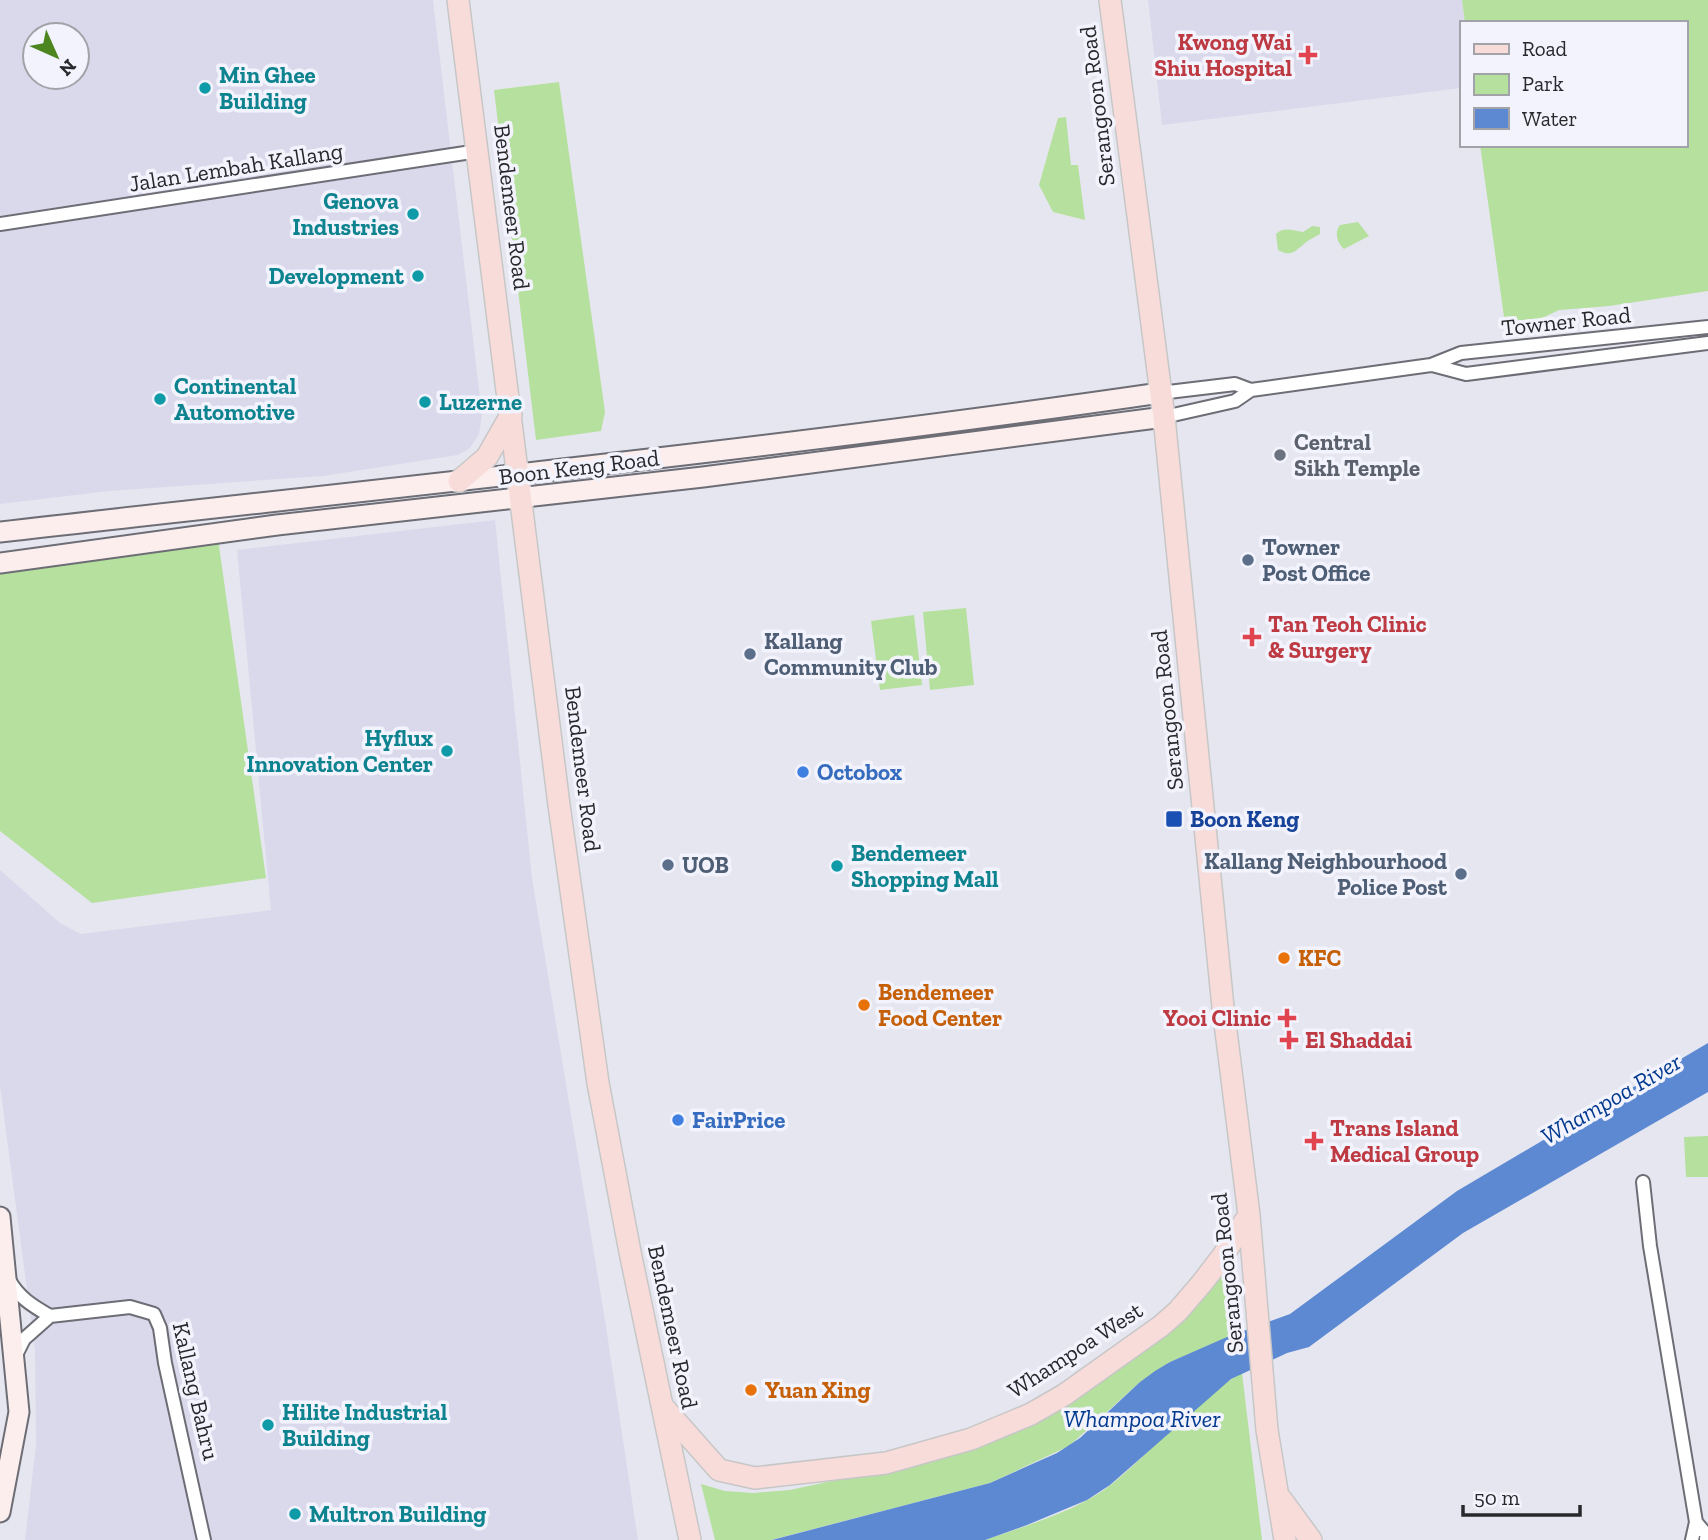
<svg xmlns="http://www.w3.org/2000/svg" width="1708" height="1540" viewBox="0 0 1708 1540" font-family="'Zilla Slab',serif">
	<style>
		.built { fill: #dad9eb; fill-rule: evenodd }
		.green { fill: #b5e09d }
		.water { fill: #5c89d2 }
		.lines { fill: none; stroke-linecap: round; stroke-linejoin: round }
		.minor-casing { stroke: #6d6d76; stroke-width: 16 }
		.secondary-casing { stroke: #6d6d76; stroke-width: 23 }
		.primary-casing { stroke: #c7c7c8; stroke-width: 24 }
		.minor { stroke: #fff; stroke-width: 12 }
		.secondary { stroke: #fbeeed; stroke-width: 19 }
		.primary { stroke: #f8dcda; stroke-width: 21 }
		.health-dot { fill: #e0444e; stroke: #f3f3fd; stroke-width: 2.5 }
		.culture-dot { fill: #0f9aa8; stroke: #f3f3fd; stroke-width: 2.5 }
		.worship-dot { fill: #6b7280; stroke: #f3f3fd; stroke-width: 2.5 }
		.service-dot { fill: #5c6f8a; stroke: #f3f3fd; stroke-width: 2.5 }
		.shop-dot { fill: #3f7fe0; stroke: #f3f3fd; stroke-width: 2.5 }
		.transit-dot { fill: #1a4fb4; stroke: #f3f3fd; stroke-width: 2.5 }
		.food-dot { fill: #e8710a; stroke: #f3f3fd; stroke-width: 2.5 }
		.labels { text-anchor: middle; stroke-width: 7; stroke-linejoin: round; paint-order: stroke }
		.health-label { font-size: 23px; font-weight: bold; fill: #be3a42; stroke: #f3f3fd; text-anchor: start }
		.culture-label { font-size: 23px; font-weight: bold; fill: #0d838f; stroke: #f3f3fd; text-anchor: start }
		.street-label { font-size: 23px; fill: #28282c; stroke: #f3f3fd }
		.worship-label { font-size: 23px; font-weight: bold; fill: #5b616d; stroke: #f3f3fd; text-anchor: start }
		.service-label { font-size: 23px; font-weight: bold; fill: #4e5e75; stroke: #f3f3fd; text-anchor: start }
		.shop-label { font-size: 23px; font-weight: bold; fill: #366cbe; stroke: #f3f3fd; text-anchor: start }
		.transit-label { font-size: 23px; font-weight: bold; fill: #164399; stroke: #f3f3fd; text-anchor: start }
		.food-label { font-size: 23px; font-weight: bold; fill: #c56008; stroke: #f3f3fd; text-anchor: start }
		.water-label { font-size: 24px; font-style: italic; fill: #01398f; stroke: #f3f3fd }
	</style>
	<rect width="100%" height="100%" fill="#e6e6f0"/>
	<!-- built -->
	<path class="built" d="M0 0H433L482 415 479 434 470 448 458 455 323 476 109 491 0 504ZM35 35H77V77H35Z
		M1148 0H1462L1465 23H1461V88L1162 125Z
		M495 520 532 878 605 1320 638 1540H25L36 1445 35 1350 0 1086V870L60 923 81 934 271 910 237 550Z"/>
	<!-- green -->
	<path class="green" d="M1462 0H1708V291L1609 306 1559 310 1538 320 1505 324 1480 145H1685V23H1465Z
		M559 82 605 412 601 431 536 440 494 90Z
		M1066 117 1071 165H1078L1085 220 1053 212 1039 185 1058 118Z
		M1358 222 1369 236 1344 249C1337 242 1334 233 1340 225Z
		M1312 226 1320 227V234C1315 237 1308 240 1304 244 1294 252 1291 257 1278 250L1276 234C1284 226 1293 231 1303 232Z
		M218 539 266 878 92 903 0 831V572Z
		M966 608 974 685 930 690 923 612Z
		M914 615 922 685 880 690 871 621Z
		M1708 1136V1177H1686L1684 1137Z
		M1233 1257 1240 1332 1170 1362 1140 1382 1069 1446 990 1483 771 1540H715L701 1484 725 1491 753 1493 790 1490 882 1470 1015 1427Z
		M1242 1373 1262 1540H985C1025 1526 1078 1511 1112 1484 1155 1449 1193 1400 1242 1373Z"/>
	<!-- water -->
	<path class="water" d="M1708 1043V1092L1463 1233 1309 1347 1287 1353 1231 1379 1110 1485 1087 1500 1027 1525 985 1540H772L990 1483 1057 1453 1080 1438 1140 1382 1155 1371 1170 1362 1227 1337 1290 1314 1457 1191Z"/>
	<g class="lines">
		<defs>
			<path id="minor" d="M0 224 478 151
				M1432 365 1466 374 1708 343
				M1160 393 1235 384 1251 390
				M1164 417 1235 401 1251 390 1431 365 1461 353 1708 327
				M1643 1182 1650 1246 1696 1522 1692 1540
				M9 1280C19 1298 33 1306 50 1316
				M16 1355 24 1339 50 1316 130 1307 154 1314 160 1328 165 1363 204 1540
				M1696 1522 1706 1534V1540"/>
			<path id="secondary" d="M0 532C387 488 775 449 1160 393
				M0 563 277 525 703 477 1164 417
				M0 1217 19 1412 0 1512"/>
			<path id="primary" d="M458 0 559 805 598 1083 630 1252 690 1540
				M1110 0 1164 417 1223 1007 1249 1215 1267 1430 1285 1540
				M459 481 487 457 511 415
				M664 1408 719 1470 755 1478 886 1463 971 1439 1031 1414 1064 1395 1161 1326 1178 1311 1202 1283 1222 1257 1249 1215
				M1281 1499 1311 1540"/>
		</defs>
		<!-- minor casing -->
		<use href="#minor" class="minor-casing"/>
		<!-- secondary casing -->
		<use href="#secondary" class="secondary-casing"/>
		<!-- primary casing -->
		<use href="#primary" class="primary-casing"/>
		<!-- minor -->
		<use href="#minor" class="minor"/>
		<!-- secondary -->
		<use href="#secondary" class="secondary"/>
		<!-- primary -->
		<use href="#primary" class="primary"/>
	</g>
	<!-- markers -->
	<g class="health-dot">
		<path d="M1304.5 44.5h7v7h7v7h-7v7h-7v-7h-7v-7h7z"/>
		<path d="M1248.5 626.5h7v7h7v7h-7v7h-7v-7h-7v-7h7z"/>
		<path d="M1283.5 1007.5h7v7h7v7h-7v7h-7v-7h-7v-7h7z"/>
		<path d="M1285.5 1029.5h7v7h7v7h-7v7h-7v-7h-7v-7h7z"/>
		<path d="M1310.5 1130.5h7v7h7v7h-7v7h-7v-7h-7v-7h7z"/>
	</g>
	<g class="culture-dot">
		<circle cx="205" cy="88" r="7"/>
		<circle cx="413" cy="214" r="7"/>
		<circle cx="418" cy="276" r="7"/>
		<circle cx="160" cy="399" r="7"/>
		<circle cx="425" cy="402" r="7"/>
		<circle cx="447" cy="751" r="7"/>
		<circle cx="837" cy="866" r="7"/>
		<circle cx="268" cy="1425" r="7"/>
		<circle cx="295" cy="1514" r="7"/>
	</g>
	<circle class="worship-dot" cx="1280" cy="455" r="7"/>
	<g class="service-dot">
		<circle cx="1248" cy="560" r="7"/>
		<circle cx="750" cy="654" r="7"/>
		<circle cx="668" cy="865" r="7"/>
		<circle cx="1461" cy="874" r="7"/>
	</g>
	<g class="shop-dot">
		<circle cx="803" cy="772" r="7"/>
		<circle cx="678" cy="1120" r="7"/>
	</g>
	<rect class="transit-dot" x="1165" y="810" width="18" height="18" rx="3.5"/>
	<g class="food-dot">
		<circle cx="1284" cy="958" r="7"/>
		<circle cx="864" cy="1005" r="7"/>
		<circle cx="751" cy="1390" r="7"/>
	</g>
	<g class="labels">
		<!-- health labels -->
		<g class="health-label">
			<text x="1292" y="50" text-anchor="end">Kwong Wai<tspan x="1292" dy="26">Shiu Hospital</tspan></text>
			<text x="1268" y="632">Tan Teoh Clinic<tspan x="1268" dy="26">&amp; Surgery</tspan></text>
			<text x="1271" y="1026" text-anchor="end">Yooi Clinic</text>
			<text x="1305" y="1048">El Shaddai</text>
			<text x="1330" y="1136">Trans Island<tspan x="1330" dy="26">Medical Group</tspan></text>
		</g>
		<!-- culture labels -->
		<g class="culture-label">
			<text x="219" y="83">Min Ghee<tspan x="219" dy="26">Building</tspan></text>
			<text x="399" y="209" text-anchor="end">Genova<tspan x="399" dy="26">Industries</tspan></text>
			<text x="404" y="284" text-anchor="end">Development</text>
			<text x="174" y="394">Continental<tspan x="174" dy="26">Automotive</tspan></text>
			<text x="439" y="410">Luzerne</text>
			<text x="433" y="746" text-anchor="end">Hyflux<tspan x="433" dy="26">Innovation Center</tspan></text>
			<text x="851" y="861">Bendemeer<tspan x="851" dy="26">Shopping Mall</tspan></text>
			<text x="282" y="1420">Hilite Industrial<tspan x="282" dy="26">Building</tspan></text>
			<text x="309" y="1522">Multron Building</text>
		</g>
		<!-- street labels -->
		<g class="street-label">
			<text transform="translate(1097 106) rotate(-97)" y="8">Serangoon Road</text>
			<text transform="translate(236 167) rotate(-9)" y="8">Jalan Lembah Kallang</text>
			<text transform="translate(512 207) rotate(83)" y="8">Bendemeer Road</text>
			<text transform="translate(1566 321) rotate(-6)" y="8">Towner Road</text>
			<text transform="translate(579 467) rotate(-7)" y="8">Boon Keng Road</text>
			<text transform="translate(1167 710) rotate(-96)" y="8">Serangoon Road</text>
			<text transform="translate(583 769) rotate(83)" y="8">Bendemeer Road</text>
			<text transform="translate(1227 1273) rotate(-96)" y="8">Serangoon Road</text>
			<text transform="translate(673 1327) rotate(78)" y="8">Bendemeer Road</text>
			<text transform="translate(1075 1350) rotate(-33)" y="8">Whampoa West</text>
			<text transform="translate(196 1391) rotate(77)" y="8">Kallang Bahru</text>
		</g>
		<!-- worship labels -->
		<g class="worship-label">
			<text x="1294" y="450">Central<tspan x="1294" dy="26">Sikh Temple</tspan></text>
		</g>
		<!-- service labels -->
		<g class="service-label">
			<text x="1262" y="555">Towner<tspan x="1262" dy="26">Post Office</tspan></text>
			<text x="764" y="649">Kallang<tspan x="764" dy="26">Community Club</tspan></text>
			<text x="1447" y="869" text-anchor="end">Kallang Neighbourhood<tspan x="1447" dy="26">Police Post</tspan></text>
			<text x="682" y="873">UOB</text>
		</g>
		<!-- shop labels -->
		<g class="shop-label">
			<text x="817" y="780">Octobox</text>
			<text x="692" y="1128">FairPrice</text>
		</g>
		<!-- transit labels -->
		<g class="transit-label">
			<text x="1190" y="827">Boon Keng</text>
		</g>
		<!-- food labels -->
		<g class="food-label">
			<text x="1298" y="966">KFC</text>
			<text x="878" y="1000">Bendemeer<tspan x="878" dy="26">Food Center</tspan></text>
			<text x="765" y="1398">Yuan Xing</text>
		</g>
		<!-- water labels -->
		<g class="water-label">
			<text transform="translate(1611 1099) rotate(-30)" y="8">Whampoa River</text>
			<text x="1142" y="1427">Whampoa River</text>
		</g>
	</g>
	<!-- legend -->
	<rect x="1460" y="21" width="228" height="126" fill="#f3f3fd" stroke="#a2a2a9" stroke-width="2"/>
	<rect x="1474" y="44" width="35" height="10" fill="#f8dcda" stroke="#a2a2a9" stroke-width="2"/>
	<text x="1522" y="56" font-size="21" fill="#28282c">Road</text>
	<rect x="1474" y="74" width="35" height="21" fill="#b5e09d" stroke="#a2a2a9" stroke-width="2"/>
	<text x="1522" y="91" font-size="21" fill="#28282c">Park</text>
	<rect x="1474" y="108" width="35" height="21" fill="#5c89d2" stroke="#a2a2a9" stroke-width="2"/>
	<text x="1522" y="126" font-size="21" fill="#28282c">Water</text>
	<!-- north arrow -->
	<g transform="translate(56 56) rotate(135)"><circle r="33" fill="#f3f3fd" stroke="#a2a2a9" stroke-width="2"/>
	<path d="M0-5L12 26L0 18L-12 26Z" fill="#4d851f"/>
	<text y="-10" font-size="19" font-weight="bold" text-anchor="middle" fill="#28282c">N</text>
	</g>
	<!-- scale -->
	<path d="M1463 1505v10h117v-10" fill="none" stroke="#28282c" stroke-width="3.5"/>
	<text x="1474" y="1505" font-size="21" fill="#28282c" stroke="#f3f3fd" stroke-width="5" paint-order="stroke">50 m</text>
</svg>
